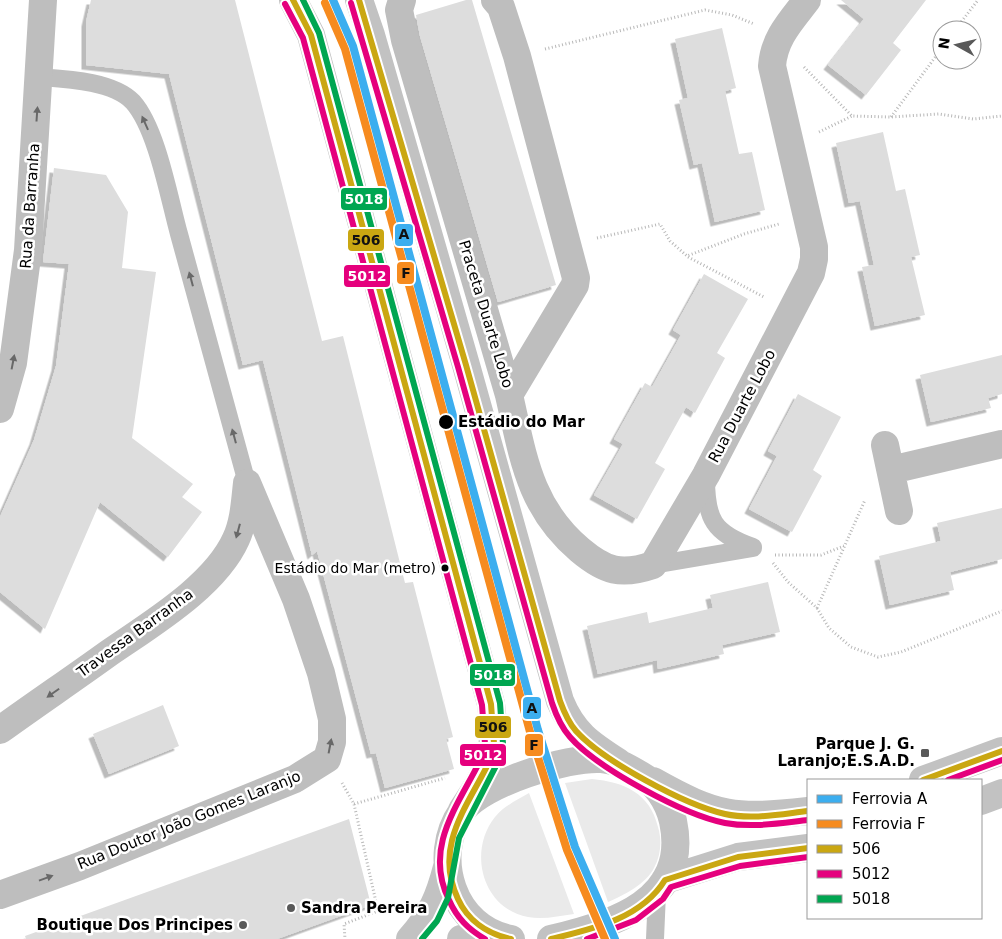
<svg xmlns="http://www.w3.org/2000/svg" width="1002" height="939" viewBox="0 0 1002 939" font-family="'DejaVu Sans',sans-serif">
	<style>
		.green { fill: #eaeaea }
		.building { fill: #ddd; filter: url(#shadow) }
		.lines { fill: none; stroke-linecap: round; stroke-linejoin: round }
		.path { stroke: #b8b8b8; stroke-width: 3; stroke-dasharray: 1 2.5; stroke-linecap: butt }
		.lane { stroke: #bebebe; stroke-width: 18 }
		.street { stroke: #bebebe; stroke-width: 28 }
		.secondary { stroke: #c2c2c2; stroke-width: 28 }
		.bus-1-casing { stroke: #fff; stroke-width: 10 }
		.bus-2-casing { stroke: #fff; stroke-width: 10 }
		.bus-3-casing { stroke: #fff; stroke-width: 10 }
		.bus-1 { stroke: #caa712; stroke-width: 6 }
		.bus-2 { stroke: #e5007d; stroke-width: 6 }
		.bus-3 { stroke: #00a651; stroke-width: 6 }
		.rail-1-casing { stroke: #fff; stroke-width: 11 }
		.rail-2-casing { stroke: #fff; stroke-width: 11 }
		.rail-1 { stroke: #3caeef; stroke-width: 8 }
		.rail-2 { stroke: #f68b1f; stroke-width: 8 }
		.oneway { fill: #686868 }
		.stop-dot { fill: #000; stroke: #fff; stroke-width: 2 }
		.poi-dot { fill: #595959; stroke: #fff; stroke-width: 2 }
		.labels { text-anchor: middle; stroke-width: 5; stroke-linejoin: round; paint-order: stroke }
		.bus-label { font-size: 14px; fill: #000; stroke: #fff; text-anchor: end }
		.street-label { font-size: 15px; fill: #000; stroke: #fff }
		.stop-label { font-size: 15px; font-weight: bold; fill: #000; stroke: #fff; text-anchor: start }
		.poi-label { font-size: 15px; font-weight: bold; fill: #000; stroke: #fff; text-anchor: end }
		.line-badge { stroke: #fff; stroke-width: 2 }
		.badge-label { font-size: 14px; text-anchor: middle; font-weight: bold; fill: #fff }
		.pale-badge-label { font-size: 14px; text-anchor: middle; font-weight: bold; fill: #111 }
	</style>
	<defs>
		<filter id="shadow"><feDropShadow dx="-4.5" dy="4.5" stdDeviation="0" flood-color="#0004"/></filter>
	</defs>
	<rect width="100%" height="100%" fill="#fff"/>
	<!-- green -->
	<path class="green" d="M592 779C624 782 650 793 658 827 662 840 661 855 654 868 646 884 624 895 608 902L565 783Z
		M529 793 574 914C559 916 543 920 528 917 483 909 467 852 495 817 504 806 517 800 529 793Z"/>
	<!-- building -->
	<path class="building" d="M91 0H235L322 341 343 336 405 583 413 582 453 737 446 739 454 769 385 788 376 753 371 754 317 551 312 555 263 360 243 365 169 74 86 65V22Z
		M466 0H472L556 285 498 302 420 36 416 15Z
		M841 0H926L893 43 901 50 866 95 828 65 864 19Z
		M722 28 736 88 725 91 739 154 752 152 765 210 715 222 702 163 694 165 679 100 688 98 675 39Z
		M883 132 896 191 905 189 920 255 911 257 925 315 875 326 862 267 874 265 860 201 849 203 836 143Z
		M54 168 106 175 128 212 122 268 156 272 132 438 193 484 182 497 202 512 168 557 100 502 45 629 0 592V517L34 440 56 366 69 264 43 262Z
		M704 274 748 299 717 353 725 358 695 413 686 407 655 463 665 469 637 519 594 495 623 444 614 439 645 383 652 387 681 335 673 330Z
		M1002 355V394L988 398 991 408 931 422 920 375Z
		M798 394 841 417 813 470 822 476 792 532 749 509 777 456 768 451Z
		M1002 508V559L950 572 954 590 890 605 879 556 941 541 937 523Z
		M768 582 780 632 722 645 724 654 658 669 657 660 598 674 587 626 647 612 649 623 713 608 710 595Z
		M163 705 179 746 109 774 93 734Z
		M349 819 371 905 277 939H26L25 936Z"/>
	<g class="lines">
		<!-- path -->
		<path class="path" d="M955 30 978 0
			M545 49 705 10 732 15 754 24
			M804 67 852 116 890 117 939 114 973 119 1002 116
			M891 117 942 48
			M819 132 852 116
			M597 238 660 224 670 241 687 256 744 234 779 224
			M688 257 764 297
			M775 555H821L844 546
			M773 563 788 582 817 608 865 500
			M817 608 829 628 851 647 878 657 901 652 1002 611
			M342 783 354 804 378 911 344 924 345 939
			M354 804 445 778"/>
		<!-- lane -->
		<path class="lane" d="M39 77C66 79 113 81 133 102 157 129 169 198 179 234 202 317 224 400 247 483
			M706 478C706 519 713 533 753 547
			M653 565 753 548
			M655 939 657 893"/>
		<!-- street -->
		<path class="street" d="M402 0 399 10 405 40 509 395 575 285 576 278 517 56 501 7 495 0
			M509 395C523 456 529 507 580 550 605 571 621 576 653 565L706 475 811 273 814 259V247L772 66C774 38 791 21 807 0
			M0 409 13 363 28 250 43 0
			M885 445 899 511
			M891 470 1002 444
			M0 730C36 704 73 679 109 653 151 624 215 586 236 539 244 522 245 501 247 483
			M0 895 80 866 295 779 327 759 332 742V719L321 673 296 599 247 483"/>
		<!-- secondary -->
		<path class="secondary" d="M293 0 311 35 491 704C498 754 489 769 462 810
			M359 0 371 35 466 365 560 701C573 733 590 744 618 762
			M923 780 1002 751
			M653 781C717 817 735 819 808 811
			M981 801 1002 793
			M665 880 738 857 808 848
			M410 939C432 914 439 898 447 867
			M461 939 471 936 502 938
			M511 939C453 929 430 857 462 811 482 783 568 757 601 759 615 760 627 767 639 774 657 784 668 801 673 821 690 901 613 925 551 939"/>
		<defs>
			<path id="bus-1" d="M293 0 311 35 491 704 494 744 492 756C470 804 432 844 458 899 468 921 488 934 511 939
				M359 0 466 365 560 701C564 712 568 722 576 731 603 761 685 805 725 814 752 820 781 814 808 811
				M923 780 1002 751
				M551 939C592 929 641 919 665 880L738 857 808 848"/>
			<path id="bus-2" d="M351 3 458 367 552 703C556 715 561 727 570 737 597 768 684 815 725 823 752 828 781 823 808 820
				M285 4 303 38 482 705 485 744 484 753C461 802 422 845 449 900 457 918 468 929 485 939
				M948 780 1002 760
				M587 939 636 920 663 899 671 887 740 866 808 857"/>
			<path id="bus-3" d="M303 0 319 33 500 703 503 744 500 758 459 838 448 898 437 921 422 939"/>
		</defs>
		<!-- bus-1 casing -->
		<use href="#bus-1" class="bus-1-casing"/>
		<!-- bus-2 casing -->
		<use href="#bus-2" class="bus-2-casing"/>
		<!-- bus-3 casing -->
		<use href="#bus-3" class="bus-3-casing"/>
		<!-- bus-1 -->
		<use href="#bus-1" class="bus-1"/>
		<!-- bus-2 -->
		<use href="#bus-2" class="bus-2"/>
		<!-- bus-3 -->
		<use href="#bus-3" class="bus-3"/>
		<defs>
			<path id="rail-1" d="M333 0 353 46 538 730 575 847 615 939"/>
			<path id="rail-2" d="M325 3 345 49 530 732 567 850 605 939"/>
		</defs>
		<!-- rail-1 casing -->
		<use href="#rail-1" class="rail-1-casing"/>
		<!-- rail-2 casing -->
		<use href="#rail-2" class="rail-2-casing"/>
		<!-- rail-1 -->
		<use href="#rail-1" class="rail-1"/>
		<!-- rail-2 -->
		<use href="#rail-2" class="rail-2"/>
	</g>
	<!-- one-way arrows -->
	<defs><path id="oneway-solid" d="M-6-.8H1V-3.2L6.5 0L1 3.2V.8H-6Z" transform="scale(1.25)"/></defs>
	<g class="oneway">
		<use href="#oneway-solid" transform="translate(37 114) rotate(-86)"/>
		<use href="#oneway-solid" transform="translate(145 123) rotate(-114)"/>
		<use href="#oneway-solid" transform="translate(191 279) rotate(-105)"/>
		<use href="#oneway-solid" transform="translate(13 362) rotate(-79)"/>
		<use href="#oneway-solid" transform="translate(234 436) rotate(-105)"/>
		<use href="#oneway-solid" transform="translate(238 531) rotate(105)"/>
		<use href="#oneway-solid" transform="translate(53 693) rotate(145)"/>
		<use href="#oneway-solid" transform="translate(330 746) rotate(-79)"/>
		<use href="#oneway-solid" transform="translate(46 878) rotate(-20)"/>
	</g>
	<!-- markers -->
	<g class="stop-dot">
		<circle cx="446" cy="422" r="8"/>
		<circle cx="445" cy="568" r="4.5"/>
	</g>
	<g class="poi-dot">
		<rect x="920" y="748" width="10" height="10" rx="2.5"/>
		<circle cx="291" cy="908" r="5"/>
		<circle cx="243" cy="925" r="5"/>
	</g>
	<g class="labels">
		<!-- bus labels -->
		<g class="bus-label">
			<text x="436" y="573">Estádio do Mar (metro)</text>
		</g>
		<!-- street labels -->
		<g class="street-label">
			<text transform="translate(30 206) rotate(-86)" y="5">Rua da Barranha</text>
			<text transform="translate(486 314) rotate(73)" y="5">Praceta Duarte Lobo</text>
			<text transform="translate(742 406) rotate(-62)" y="5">Rua Duarte Lobo</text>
			<text transform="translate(135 633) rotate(-36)" y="5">Travessa Barranha</text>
			<text transform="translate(189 820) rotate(-22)" y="5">Rua Doutor João Gomes Laranjo</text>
		</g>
		<!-- stop labels -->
		<g class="stop-label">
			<text x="458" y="427">Estádio do Mar</text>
		</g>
		<!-- poi labels -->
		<g class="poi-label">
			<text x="915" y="749">Parque J. G.<tspan x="915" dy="17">Laranjo;E.S.A.D.</tspan></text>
			<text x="301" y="913" text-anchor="start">Sandra Pereira</text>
			<text x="233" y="930">Boutique Dos Principes</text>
		</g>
	</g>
	<g class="line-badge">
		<rect x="340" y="187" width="48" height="24" rx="5" fill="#00a651"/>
		<rect x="394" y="223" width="20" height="24" rx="5" fill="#3caeef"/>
		<rect x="347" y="228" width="38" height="24" rx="5" fill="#caa712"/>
		<rect x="396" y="261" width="19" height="24" rx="5" fill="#f68b1f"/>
		<rect x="343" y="264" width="48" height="24" rx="5" fill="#e5007d"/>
		<rect x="469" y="663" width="47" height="24" rx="5" fill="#00a651"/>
		<rect x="522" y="696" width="20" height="24" rx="5" fill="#3caeef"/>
		<rect x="474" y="715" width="38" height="24" rx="5" fill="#caa712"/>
		<rect x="524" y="733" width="20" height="24" rx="5" fill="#f68b1f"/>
		<rect x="459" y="743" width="48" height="24" rx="5" fill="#e5007d"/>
	</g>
	<g class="badge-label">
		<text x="364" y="204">5018</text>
		<text x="367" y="281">5012</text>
		<text x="493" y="680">5018</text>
		<text x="483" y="760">5012</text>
	</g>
	<g class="pale-badge-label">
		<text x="404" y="239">A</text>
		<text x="366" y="245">506</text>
		<text x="406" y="278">F</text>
		<text x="532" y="713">A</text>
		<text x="493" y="732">506</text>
		<text x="534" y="750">F</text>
	</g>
	<!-- legend -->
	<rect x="807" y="779" width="175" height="140" fill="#ffffff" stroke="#999999"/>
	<rect x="817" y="795" width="25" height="8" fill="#3caeef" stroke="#999999"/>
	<text x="852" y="804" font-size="15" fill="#000000">Ferrovia A</text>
	<rect x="817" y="820" width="25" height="8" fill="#f68b1f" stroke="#999999"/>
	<text x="852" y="829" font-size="15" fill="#000000">Ferrovia F</text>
	<rect x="817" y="845" width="25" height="8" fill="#caa712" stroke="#999999"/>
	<text x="852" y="854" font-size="15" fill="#000000">506</text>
	<rect x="817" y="870" width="25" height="8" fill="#e5007d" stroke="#999999"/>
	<text x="852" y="879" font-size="15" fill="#000000">5012</text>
	<rect x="817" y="895" width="25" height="8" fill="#00a651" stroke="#999999"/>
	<text x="852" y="904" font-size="15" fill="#000000">5018</text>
	<!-- north arrow -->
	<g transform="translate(957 45) rotate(278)"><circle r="24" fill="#ffffff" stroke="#999999"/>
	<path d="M0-4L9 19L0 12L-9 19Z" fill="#595959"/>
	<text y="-8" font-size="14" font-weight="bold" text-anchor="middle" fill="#000000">N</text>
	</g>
</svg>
